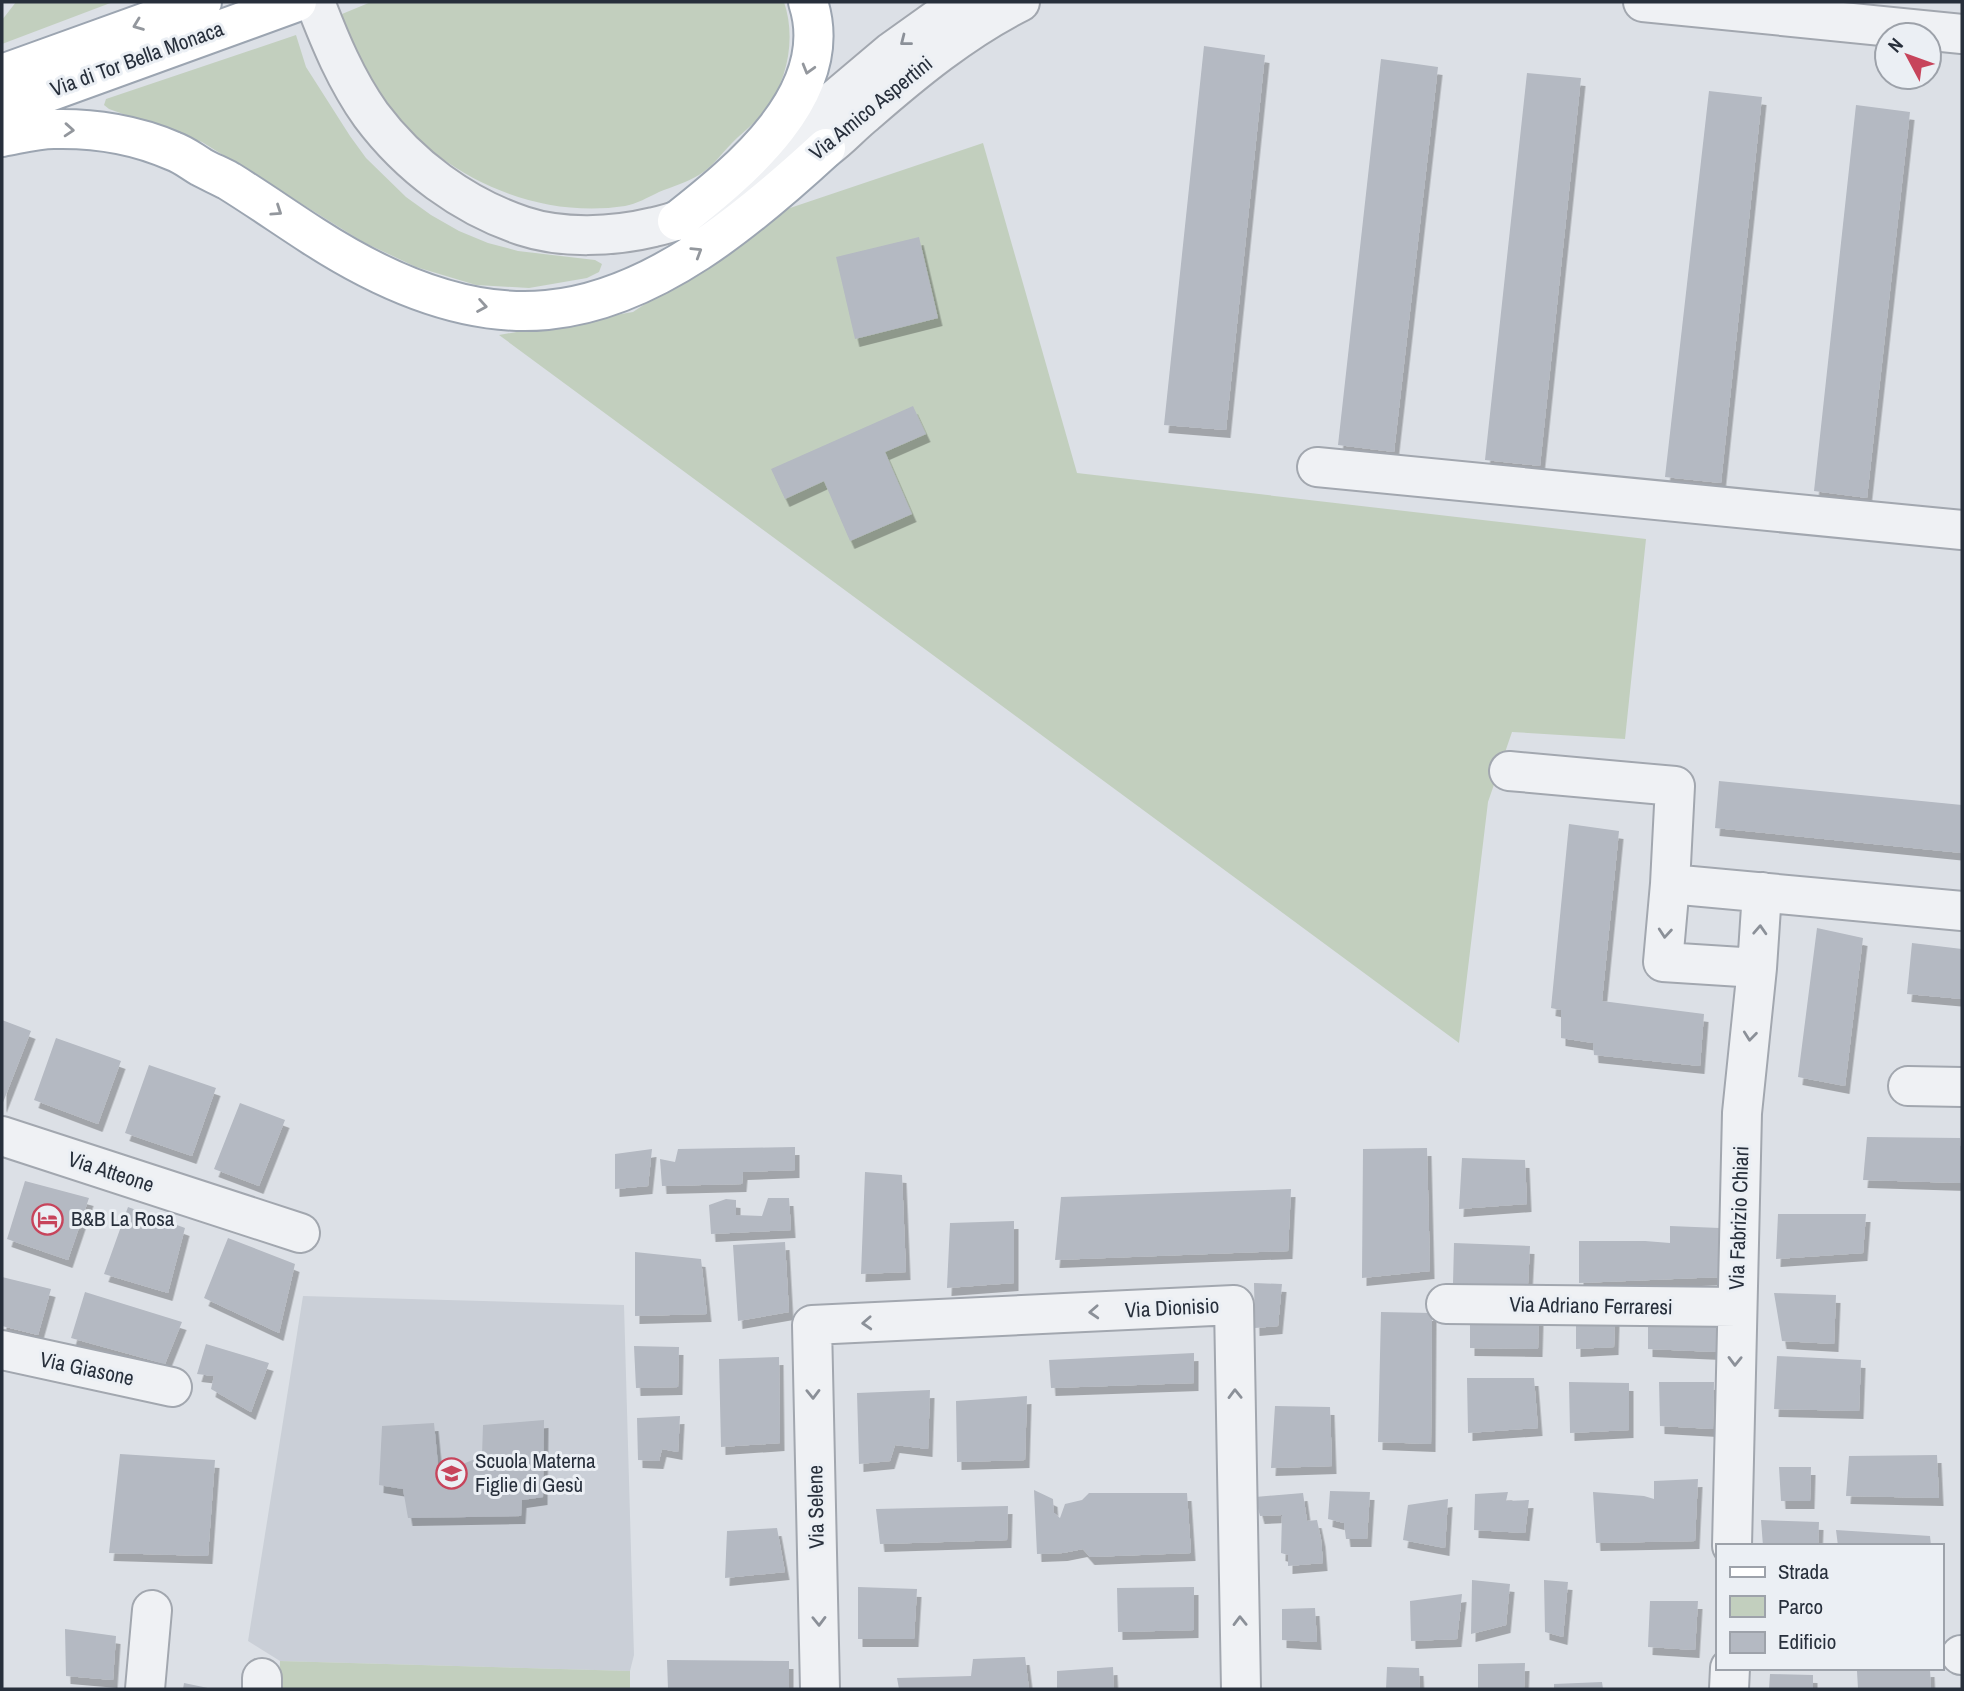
<svg xmlns="http://www.w3.org/2000/svg" width="1964" height="1691" viewBox="0 0 1964 1691" font-family="'Archivo Narrow',sans-serif">
	<style>
		.built { fill: #cacfd7 }
		.green { fill: #c2cfbe }
		.building { fill: #b4b9c2; filter: url(#shadow) }
		.lines { fill: none; stroke-linecap: round; stroke-linejoin: round }
		.minor-casing { stroke: #a2a7af; stroke-width: 42 }
		.major-casing { stroke: #9ca5b1; stroke-width: 42 }
		.minor { stroke: #eff1f4; stroke-width: 38 }
		.major { stroke: #fff; stroke-width: 38 }
		.oneway { stroke: #93979d }
		.oneway2 { stroke: #8b9098 }
		.labels { text-anchor: middle; stroke-width: 6; stroke-linejoin: round; paint-order: stroke }
		.street-label { font-size: 21px; fill: #272f3b; stroke: #ebeff4 }
		.poi-label { font-size: 21px; fill: #272f3b; stroke: #ebeff4; text-anchor: start }
	</style>
	<defs>
		<filter id="shadow"><feDropShadow dx="4.5" dy="8" stdDeviation="0" flood-color="#0004"/></filter>
	</defs>
	<rect width="100%" height="100%" fill="#dce0e6"/>
	<!-- built -->
	<path class="built" d="M303 1296 624 1305 634 1655 630 1671 280 1661 248 1641Z"/>
	<!-- green -->
	<path class="green" d="M16 2H113L2 44V20Z
		M371 2H784C796 37 788 78 767 108 758 120 747 129 737 138 724 150 713 167 699 175 687 182 672 187 659 192 649 197 636 204 625 206 533 220 437 174 383 100 364 75 351 44 342 14Z
		M296 35 306 67 350 136 366 158 406 197 431 215 459 231 488 243 518 251 595 260 602 264 599 272 587 278 529 288 476 285 416 267 363 242 202 142 109 109 104 105 106 99Z
		M983 143 1077 473 1646 539 1625 739 1512 732 1488 802 1459 1043 499 335 633 312 787 209Z
		M280 1661 630 1671V1689H279Z"/>
	<!-- building -->
	<path class="building" d="M1204 46 1265 55 1226 430 1164 425Z
		M1381 59 1438 67 1394 452 1338 445Z
		M1527 73 1581 78 1540 466 1485 460Z
		M1709 91 1762 97 1721 483 1665 477Z
		M1856 105 1910 112 1867 498 1814 491Z
		M919 237 938 318 855 339 836 257Z
		M913 406 926 434 885 452 912 514 850 541 824 481 785 499 771 469Z
		M1719 781 1962 805V853L1715 828Z
		M1569 824 1619 831 1602 1001 1704 1014 1700 1066 1594 1055 1593 1043 1561 1038V1010L1551 1008Z
		M1817 928 1863 938 1845 1086 1798 1077Z
		M1912 943 1962 949V999L1907 994Z
		M2 1020 31 1031 2 1105Z
		M56 1038 121 1061 98 1124 34 1100Z
		M149 1065 216 1088 192 1156 125 1133Z
		M240 1103 285 1120 259 1186 214 1169Z
		M1867 1137 1960 1138 1962 1183 1863 1180Z
		M795 1147V1170L743 1172 742 1184 662 1186 660 1159 675 1162 678 1149Z
		M1427 1148 1430 1271 1362 1278 1363 1149Z
		M652 1149 648 1186 615 1189V1154Z
		M1462 1158 1525 1160 1527 1204 1459 1209Z
		M865 1172 902 1175 906 1272 861 1274Z
		M25 1181 89 1198 68 1260 7 1239Z
		M1291 1189 1288 1251 1055 1260 1061 1197Z
		M768 1198H789L791 1230 711 1234 709 1205 726 1199 736 1200V1215L762 1216Z
		M128 1207 185 1228 168 1293 104 1274Z
		M1778 1214H1866L1863 1253 1776 1259Z
		M1014 1221V1283L947 1288 950 1223Z
		M1670 1226 1720 1228 1721 1277 1579 1283V1241H1645L1670 1243Z
		M228 1238 295 1264 279 1333 204 1298Z
		M785 1242 789 1312 738 1321 733 1245Z
		M1454 1243 1530 1246 1528 1284H1453Z
		M635 1252 701 1259 707 1314 635 1316Z
		M2 1277 51 1289 38 1335 2 1326Z
		M1254 1283 1282 1284 1278 1326 1255 1328Z
		M85 1292 182 1322 165 1364 71 1338Z
		M1774 1293 1836 1295 1834 1344 1782 1341Z
		M1381 1312 1432 1313 1431 1444 1378 1442Z
		M1539 1315 1538 1349 1470 1348V1318Z
		M1717 1315V1352L1648 1349V1316Z
		M1615 1317 1614 1347 1576 1349V1318Z
		M206 1344 269 1363 251 1412 211 1389 214 1376 197 1374Z
		M634 1346 679 1347 678 1387 636 1388Z
		M1194 1353V1383L1051 1388 1049 1360Z
		M1777 1356 1861 1360 1859 1411 1774 1409Z
		M779 1357 780 1443 721 1447 719 1359Z
		M1467 1378H1534L1538 1428 1468 1433Z
		M1569 1382 1629 1383V1430L1570 1433Z
		M1659 1382H1714L1713 1429 1660 1426Z
		M930 1390 928 1449 895 1445 890 1461 859 1464 857 1393Z
		M1027 1396 1025 1460 957 1462 956 1401Z
		M1275 1406 1330 1407 1332 1466 1271 1468Z
		M680 1416 678 1452 662 1449 659 1461 638 1460 637 1418Z
		M544 1420 543 1497 522 1500 521 1516 408 1518 403 1489 379 1485 382 1426 434 1423 438 1465 463 1464 482 1456 483 1425Z
		M120 1454 215 1460 208 1556 109 1553Z
		M1937 1455 1939 1498 1846 1496 1849 1456Z
		M1779 1467H1811L1810 1501H1781Z
		M1698 1479 1695 1541 1596 1543 1593 1492 1644 1496 1654 1499V1481Z
		M1034 1490 1053 1499 1054 1513 1060 1518 1065 1504 1082 1500 1089 1493H1187L1191 1553 1090 1557 1083 1549 1063 1553 1037 1554Z
		M1330 1491 1370 1492 1367 1539H1346L1344 1523 1328 1519Z
		M1508 1492 1506 1501 1529 1500 1525 1533 1474 1530 1475 1494Z
		M1303 1493 1307 1521 1317 1520 1321 1539 1323 1563 1288 1566V1555L1281 1553 1282 1515 1260 1516 1255 1497Z
		M1448 1499 1445 1548 1403 1540 1408 1505Z
		M1008 1506 1007 1540 880 1544 876 1509Z
		M1761 1520 1819 1522 1818 1546H1763Z
		M777 1528 785 1572 725 1578 727 1531Z
		M1836 1530 1930 1536 1931 1546H1838Z
		M1472 1580 1510 1584 1506 1625 1471 1634Z
		M1544 1580 1568 1582 1563 1637 1545 1632Z
		M858 1587 917 1589 914 1639H858Z
		M1194 1587V1630L1118 1632 1117 1588Z
		M1462 1594 1457 1639 1411 1641 1410 1601Z
		M1650 1601H1698L1695 1650 1648 1647Z
		M1315 1608 1317 1642 1282 1640V1609Z
		M65 1629 116 1636 113 1680 66 1676Z
		M1025 1657 1029 1689H899L897 1678 971 1676 973 1659Z
		M667 1660 789 1661V1689H668Z
		M1525 1663 1524 1689H1478V1664Z
		M1113 1667 1114 1689H1057V1671Z
		M1387 1667 1419 1668 1420 1689H1386Z
		M1930 1669 1931 1689H1858L1857 1671Z
		M1770 1674 1813 1675V1689H1769Z
		M1602 1682 1603 1689H1554V1684Z
		M184 1683 208 1688V1689H183Z"/>
	<g class="lines">
		<defs>
			<path id="minor" d="M315 2C330 41 346 80 371 115 409 166 463 206 523 226 562 239 613 237 654 227 678 222 701 212 723 202 758 187 796 171 826 148 840 138 852 124 866 113 913 72 964 30 1020 2
				M1643 2 1962 34
				M756 166 891 52 961 2
				M1317 467 1962 530
				M1509 771 1675 786 1670 884
				M1757 968 1663 962 1670 884 1962 911
				M1908 1086 1962 1087
				M2 1136 300 1233
				M1446 1304 1737 1307
				M2 1350 172 1387
				M1732 1546 1742 1113 1757 968 1762 892
				M1961 1655H1962
				M145 1689 152 1610
				M262 1689V1678
				M820 1689 812 1325 1234 1305 1241 1689
				M1729 1689 1730 1668"/>
			<path id="major" d="M2 74 202 2
				M2 109 297 2
				M2 137C19 134 37 129 54 129 94 128 137 135 173 151 184 155 191 161 201 167 210 172 220 176 229 181 258 199 285 218 313 236 381 280 464 318 547 310 654 300 750 218 826 148
				M677 221C739 172 838 93 808 2"/>
		</defs>
		<!-- minor casing -->
		<use href="#minor" class="minor-casing"/>
		<!-- major casing -->
		<use href="#major" class="major-casing"/>
		<!-- minor -->
		<use href="#minor" class="minor"/>
		<!-- major -->
		<use href="#major" class="major"/>
	</g>
	<!-- one-way arrows -->
	<defs><path id="oneway-chevron" d="M-2-3.5L2.5 0L-2 3.5" fill="none" stroke-width="1.6" stroke-linecap="round" stroke-linejoin="round" transform="scale(1.75)"/></defs>
	<g class="oneway">
		<use href="#oneway-chevron" transform="translate(138 25) rotate(159)"/>
		<use href="#oneway-chevron" transform="translate(808 69) rotate(106)"/>
		<use href="#oneway-chevron" transform="translate(69 130) rotate(4)"/>
		<use href="#oneway-chevron" transform="translate(277 211) rotate(34)"/>
		<use href="#oneway-chevron" transform="translate(697 252) rotate(-32)"/>
		<use href="#oneway-chevron" transform="translate(482 306) rotate(10)"/>
	</g>
	<g class="oneway2">
		<use href="#oneway-chevron" transform="translate(905 41) rotate(142)"/>
		<use href="#oneway-chevron" transform="translate(1760 930) rotate(-87)"/>
		<use href="#oneway-chevron" transform="translate(1665 933) rotate(95)"/>
		<use href="#oneway-chevron" transform="translate(1750 1036) rotate(96)"/>
		<use href="#oneway-chevron" transform="translate(1094 1312) rotate(177)"/>
		<use href="#oneway-chevron" transform="translate(867 1323) rotate(177)"/>
		<use href="#oneway-chevron" transform="translate(1735 1361) rotate(91)"/>
		<use href="#oneway-chevron" transform="translate(813 1394) rotate(89)"/>
		<use href="#oneway-chevron" transform="translate(1235 1394) rotate(-91)"/>
		<use href="#oneway-chevron" transform="translate(819 1621) rotate(89)"/>
		<use href="#oneway-chevron" transform="translate(1240 1621) rotate(-91)"/>
	</g>
	<!-- icons -->
	<defs>
		<symbol id="hotel-ring" viewBox="-11 -11 22 22"><circle r="9.5" fill="#ebeff4" stroke="#c7445b" stroke-width="1.5"/><path d="M-6-4.5h1.5V1H6V5H4.5V3h-9V5H-6ZM-4 0a1.8 1.8 0 1 1 3.6 0ZM.5 0V-2.5h3Q6-2.5 6 0Z" fill="#c7445b"/></symbol>
		<symbol id="school-ring" viewBox="-11 -11 22 22"><circle r="9.5" fill="#ebeff4" stroke="#c7445b" stroke-width="1.5"/><path d="M0-5L7-2L0 1L-7-2ZM-4 1L0 2.5L4 1V4Q0 6-4 4Z" fill="#c7445b"/></symbol>
	</defs>
	<g fill-rule="evenodd">
		<use href="#hotel-ring" x="30" y="1202" width="35" height="35"/>
		<use href="#school-ring" x="434" y="1456" width="35" height="35"/>
	</g>
	<g class="labels">
		<!-- street labels -->
		<g class="street-label">
			<text transform="translate(137 59) rotate(-20)" y="7">Via di Tor Bella Monaca</text>
			<text transform="translate(871 108) rotate(-39)" y="7">Via Amico Aspertini</text>
			<text transform="translate(111 1172) rotate(18)" y="7">Via Atteone</text>
			<text transform="translate(1739 1218) rotate(-88)" y="7">Via Fabrizio Chiari</text>
			<text transform="translate(1591 1306) rotate(1)" y="7">Via Adriano Ferraresi</text>
			<text transform="translate(1172 1308) rotate(-3)" y="7">Via Dionisio</text>
			<text transform="translate(87 1369) rotate(12)" y="7">Via Giasone</text>
			<text transform="translate(816 1507) rotate(-91)" y="7">Via Selene</text>
		</g>
		<!-- poi labels -->
		<g class="poi-label">
			<text x="71" y="1226">B&amp;B La Rosa</text>
			<text x="475" y="1468">Scuola Materna<tspan x="475" dy="24">Figlie di Gesù</tspan></text>
		</g>
	</g>
	<!-- border -->
	<rect width="1964" height="1691" fill="none" stroke="#272f3b" stroke-width="7"/>
	<!-- legend -->
	<rect x="1716" y="1544" width="228" height="126" fill="#ebeff4" stroke="#9da2aa" stroke-width="2"/>
	<rect x="1730" y="1567" width="35" height="10" fill="#ffffff" stroke="#9da2aa" stroke-width="2"/>
	<text x="1778" y="1579" font-size="21" fill="#272f3b">Strada</text>
	<rect x="1730" y="1596" width="35" height="21" fill="#c2cfbe" stroke="#9da2aa" stroke-width="2"/>
	<text x="1778" y="1614" font-size="21" fill="#272f3b">Parco</text>
	<rect x="1730" y="1632" width="35" height="21" fill="#b4b9c2" stroke="#9da2aa" stroke-width="2"/>
	<text x="1778" y="1649" font-size="21" fill="#272f3b">Edificio</text>
	<!-- north arrow -->
	<g transform="translate(1908 56) rotate(311)"><circle r="33" fill="#ebeff4" stroke="#9da2aa" stroke-width="2"/>
	<path d="M0-5L12 26L0 18L-12 26Z" fill="#c7445b"/>
	<text y="-10" font-size="19" font-weight="bold" text-anchor="middle" fill="#272f3b">N</text>
	</g>
</svg>
